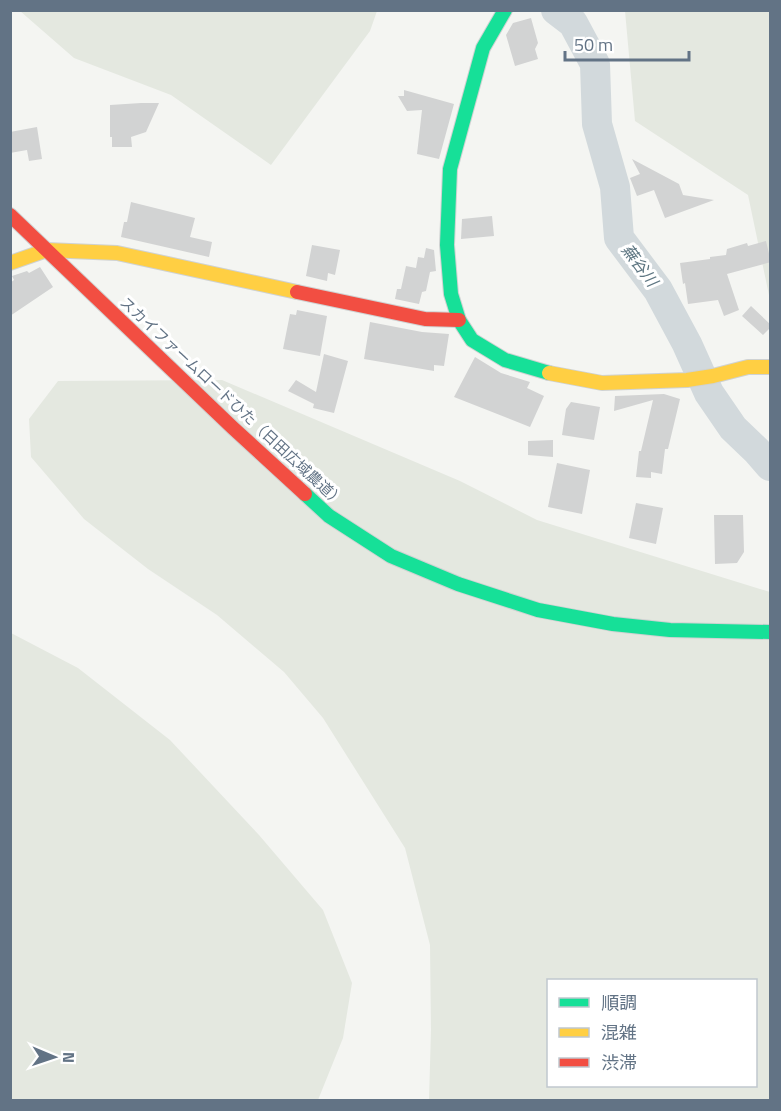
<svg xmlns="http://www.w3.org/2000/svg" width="781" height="1111" viewBox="0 0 781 1111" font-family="'Titillium Web','Noto Sans JP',sans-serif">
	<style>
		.green { fill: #e4e8e0; fill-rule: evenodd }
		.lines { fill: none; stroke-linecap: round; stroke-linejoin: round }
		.river { stroke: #d2d9dc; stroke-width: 30 }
		.building { fill: #d2d3d3 }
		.fast-casing { stroke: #cfd2d2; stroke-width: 16 }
		.slow-casing { stroke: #cfd2d2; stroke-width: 16 }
		.jam-casing { stroke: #cfd2d2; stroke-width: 16 }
		.fast { stroke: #16e098; stroke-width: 14 }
		.slow { stroke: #ffcf43; stroke-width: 14 }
		.jam { stroke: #f24e42; stroke-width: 14 }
		.labels { text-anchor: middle; stroke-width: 6; stroke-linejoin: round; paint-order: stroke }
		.street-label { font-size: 15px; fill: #627385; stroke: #fff }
		.water-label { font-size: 16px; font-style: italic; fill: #5e7682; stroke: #fff }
	</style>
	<rect width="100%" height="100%" fill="#f4f5f2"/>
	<!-- green -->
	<path class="green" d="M20 11H377L370 31 271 165 171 95 74 58Z
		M625 11H770V300L748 195 635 121Z
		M222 380 460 481 537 520 770 592V1100H429L431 1030 430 945 405 848 323 718 284 672 217 615 148 569 84 519 31 457 29 419 58 381ZM548 980H756V1086H548Z
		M11 633 78 668 170 740 259 835 323 910 352 983 343 1038 318 1100H11Z"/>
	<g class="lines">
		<!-- river -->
		<path class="river" d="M556 10 573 23 595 64 597 124 615 187 619 238 658 290 687 344 709 393 733 428 757 451 770 466"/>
	</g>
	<!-- building -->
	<path class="building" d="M531 18 538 43 535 49 538 59 515 66 506 35 513 23Z
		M404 90 454 104 439 159 417 154 422 110 407 111 398 96H404Z
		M141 103H159L146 132 131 137 132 147H112V137H110V105Z
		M37 127 42 159 29 161 27 150 10 153V132Z
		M632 159 679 184 683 195 714 200 665 218 654 190 637 196 630 178 640 174Z
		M131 202 195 218 190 237 212 242 209 257 121 237 124 222H127Z
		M492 216 494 236 461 239 462 219Z
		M766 241 771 262 727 274 739 310 724 316 718 300 688 304 685 283 683 284 680 263 710 259V257L726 255 727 249 747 243 748 246Z
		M312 245 340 250 335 275 328 273 327 281 306 276Z
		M426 248 434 250 436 271 430 272 426 291 422 292 419 304 395 299 397 289H401L406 266 416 268 418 257 424 258Z
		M40 267 53 287 10 316V283L14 280 12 276 27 271 29 273Z
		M751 306 771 325V327L763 335 742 316Z
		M297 310 327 316 320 356 283 349 290 314 296 315Z
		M370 322 422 332 449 334 444 366 434 365V371L364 359Z
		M324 354 348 361 334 413 313 408 314 404 288 391 296 380 316 392Z
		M475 357 501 373 530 382 527 388 544 396 530 427 454 397Z
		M664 394 680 399 668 449H665L662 474 651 472V478L636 477 639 451H641L653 400 614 411 615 396Z
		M571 402 600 407 594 440 562 435 566 409Z
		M553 440V457L528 455V441Z
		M557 463 590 470 582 514 548 507Z
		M636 503 663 508 656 544 629 538Z
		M714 515H743L744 552 737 563 715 564Z"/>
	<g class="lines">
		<defs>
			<path id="fast" d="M505 10 483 48 450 169 447 245 451 294 459 320 472 340 505 360 549 373
				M305 494 329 516 391 556 458 584 538 610 613 624 670 630 770 632"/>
			<path id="slow" d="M10 263 47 250 117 253 297 292
				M549 373 602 383 687 380 713 376 748 367H770"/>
			<path id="jam" d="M10 215 233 428 305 494
				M297 292 425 319 459 320"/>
		</defs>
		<!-- fast casing -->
		<use href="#fast" class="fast-casing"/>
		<!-- slow casing -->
		<use href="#slow" class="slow-casing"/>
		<!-- jam casing -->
		<use href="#jam" class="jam-casing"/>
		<!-- fast -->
		<use href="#fast" class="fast"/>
		<!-- slow -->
		<use href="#slow" class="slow"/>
		<!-- jam -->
		<use href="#jam" class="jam"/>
	</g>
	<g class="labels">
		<!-- street labels -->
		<g class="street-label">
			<text transform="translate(232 402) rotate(43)" y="5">スカイファームロードひた（日田広域農道）</text>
		</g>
		<!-- water labels -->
		<g class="water-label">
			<text transform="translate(640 265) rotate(53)" y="6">蕪谷川</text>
		</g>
	</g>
	<!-- border -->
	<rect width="781" height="1111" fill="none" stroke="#627385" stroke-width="24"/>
	<!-- legend -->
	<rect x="547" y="979" width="210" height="108" fill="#ffffff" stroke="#c0c7ce" stroke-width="1.5"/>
	<rect x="559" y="998" width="30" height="9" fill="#16e098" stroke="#c0c7ce" stroke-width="1.5"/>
	<text x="601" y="1009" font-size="18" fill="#627385">順調</text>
	<rect x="559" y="1028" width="30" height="9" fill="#ffcf43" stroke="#c0c7ce" stroke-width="1.5"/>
	<text x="601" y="1039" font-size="18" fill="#627385">混雑</text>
	<rect x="559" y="1058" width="30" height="9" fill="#f24e42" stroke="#c0c7ce" stroke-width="1.5"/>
	<text x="601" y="1069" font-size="18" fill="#627385">渋滞</text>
	<!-- north arrow -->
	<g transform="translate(54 1057) rotate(92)" stroke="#ffffff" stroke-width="4.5" paint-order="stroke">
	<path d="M0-4.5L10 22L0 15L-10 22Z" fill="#627385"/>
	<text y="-9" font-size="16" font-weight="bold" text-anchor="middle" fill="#627385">N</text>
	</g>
	<!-- scale -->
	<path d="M565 51v9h124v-9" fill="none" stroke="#627385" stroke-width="3"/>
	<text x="574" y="51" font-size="18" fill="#627385" stroke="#ffffff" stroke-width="4.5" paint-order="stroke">50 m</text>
</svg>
